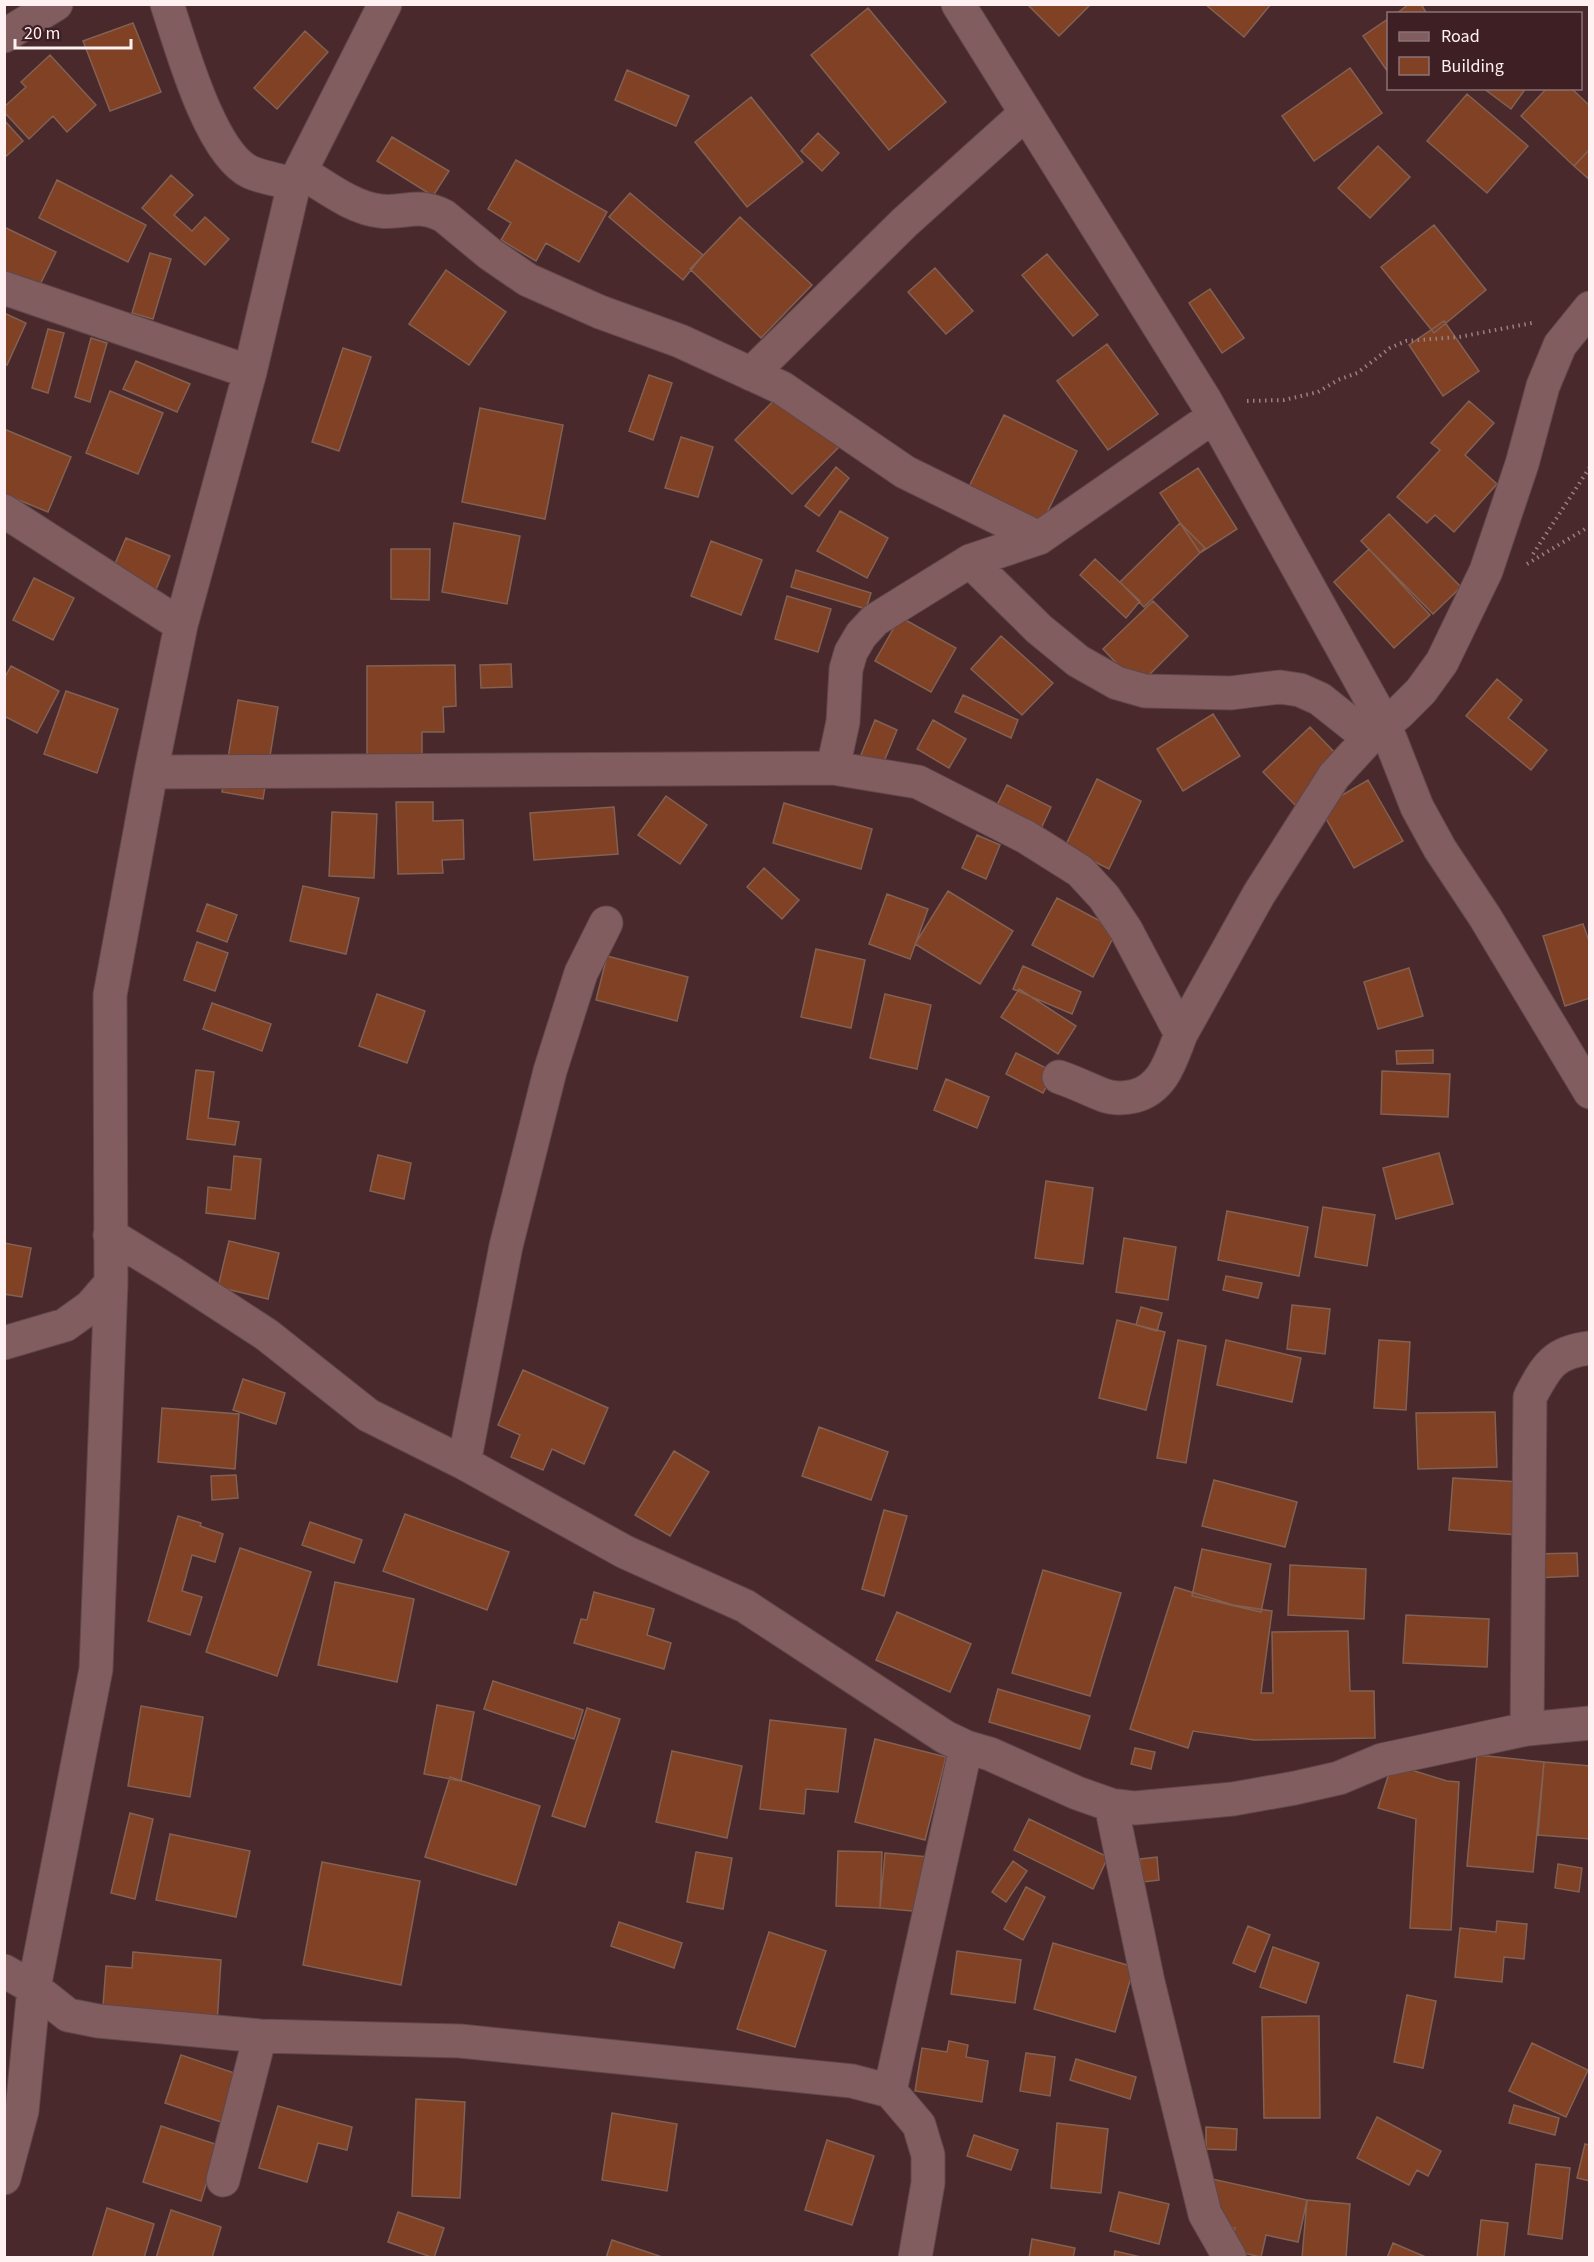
<svg xmlns="http://www.w3.org/2000/svg" width="1594" height="2262" viewBox="0 0 1594 2262" font-family="'Source Sans 3',sans-serif">
	<style>
		.building { fill: #804125; stroke: #826153; stroke-width: 1.5 }
		.lines { fill: none; stroke-linecap: round; stroke-linejoin: round }
		.minor-casing { stroke: #60474a; stroke-width: 35 }
		.path { stroke: #998183; stroke-width: 4; stroke-dasharray: 1.5 4.5; stroke-linecap: butt }
		.minor { stroke: #815d60; stroke-width: 33 }
	</style>
	<rect width="100%" height="100%" fill="#49292c"/>
	<!-- building -->
	<path class="building" d="M1027 4H1091L1059 36Z
		M1205 4H1271L1244 37Z
		M1409 4H1421L1427 14H1396Z
		M868 8 946 102 889 150 811 55Z
		M1388 19V72L1363 36Z
		M133 23 161 92 110 111 83 41Z
		M305 31 328 52 277 109 254 88Z
		M50 55 96 105 67 132 53 116 29 139 4 112V107L26 87 21 82Z
		M1350 68 1382 113 1314 161 1282 116Z
		M627 70 689 96 676 126 615 100Z
		M1483 88H1526L1511 109Z
		M1547 88H1571L1590 106V149L1574 166 1521 116Z
		M1467 94 1528 146 1487 193 1427 141Z
		M751 97 803 162 747 207 695 142Z
		M4 120 23 141 4 158Z
		M818 133 839 153 822 171 801 151Z
		M392 137 449 171 433 196 377 161Z
		M1378 146 1410 177 1370 218 1338 188Z
		M1590 149V180L1574 166Z
		M516 160 607 212 579 262 546 243 536 261 501 240 511 223 488 209Z
		M171 175 193 195 174 215 192 231 205 217 229 239 205 265 142 208Z
		M57 180 146 225 128 262 39 218Z
		M630 193 703 255 683 280 609 217Z
		M740 217 812 285 761 338 690 269Z
		M1434 225 1486 290 1434 333 1381 267Z
		M4 227 56 252 34 297 4 283Z
		M150 253 171 259 153 319 132 313Z
		M1047 254 1098 315 1073 336 1022 275Z
		M935 268 973 311 946 334 908 292Z
		M446 270 506 312 469 365 409 324Z
		M1210 289 1244 338 1222 353 1189 303Z
		M4 313 26 323 7 365 4 364Z
		M1444 321 1479 371 1443 396 1409 345Z
		M48 329 64 333 48 393 32 388Z
		M91 338 107 343 90 402 75 397Z
		M1107 344 1158 414 1108 450 1057 381Z
		M343 348 371 357 339 451 312 442Z
		M136 361 190 384 177 412 123 389Z
		M649 375 672 383 653 440 629 431Z
		M784 390 841 445 792 494 735 440Z
		M110 391 163 413 138 474 86 453Z
		M1469 401 1494 423 1465 455 1497 484 1454 532 1435 515 1427 523 1397 497 1440 450 1431 443Z
		M480 408 563 425 545 519 462 502Z
		M1004 415 1077 451 1039 529 966 493Z
		M4 429 71 457 48 512 4 494Z
		M681 437 713 447 698 497 665 488Z
		M836 467 849 478 819 516 805 506Z
		M1198 468 1237 529 1200 553 1160 493Z
		M840 511 888 538 867 578 817 551Z
		M1389 514 1461 587 1433 614 1361 541Z
		M454 523 520 536 507 604 442 592Z
		M1180 523 1205 548 1144 607 1120 582Z
		M126 538 170 556 152 599 108 580Z
		M711 541 762 560 741 615 691 596Z
		M391 549H430L429 600 391 599Z
		M1369 549 1430 615 1394 648 1334 582Z
		M1095 559 1140 601 1126 618 1080 575Z
		M796 570 871 593 866 609 791 587Z
		M34 578 74 598 53 640 13 620Z
		M787 596 831 609 818 652 775 639Z
		M1153 601 1188 636 1138 686 1103 649Z
		M900 617 956 648 931 692 875 661Z
		M1001 636 1053 683 1022 715 971 669Z
		M511 664 512 687 481 688 480 665Z
		M455 665 456 706 443 707 444 732H422V755L367 756V666Z
		M11 666 59 691 37 733 4 716V679Z
		M1497 679 1522 700 1508 718 1547 750 1531 770 1466 716Z
		M66 691 118 709 97 773 44 754Z
		M963 695 1018 720 1011 738 955 712Z
		M238 700 278 707 263 799 222 792Z
		M1213 714 1240 756 1183 791 1157 749Z
		M875 720 897 730 883 764 861 755Z
		M933 720 966 739 949 768 917 749Z
		M1310 727 1342 760 1295 805 1263 772Z
		M1097 779 1141 801 1109 869 1065 847Z
		M1368 780 1403 841 1354 868 1320 808Z
		M1007 785 1051 807 1039 833 994 811Z
		M666 796 707 825 680 864 638 835Z
		M396 802H433V821L463 820 464 859 442 860 443 873 398 874Z
		M784 803 872 829 861 869 773 843Z
		M614 807 618 854 534 860 530 813Z
		M332 812 377 814 374 878 329 876Z
		M977 835 1000 845 986 879 962 868Z
		M764 868 799 900 782 919 747 887Z
		M303 886 359 898 346 954 290 941Z
		M948 891 1013 931 980 984 915 944Z
		M887 894 928 909 910 959 869 944Z
		M1057 898 1117 930 1093 977 1032 945Z
		M207 904 237 915 227 942 197 931Z
		M1583 924 1590 944V998L1565 1006 1543 936Z
		M197 942 228 953 215 991 184 980Z
		M816 949 865 960 851 1028 801 1017Z
		M607 956 688 977 677 1021 596 1000Z
		M1023 966 1081 992 1072 1014 1013 989Z
		M1409 968 1423 1016 1378 1029 1364 982Z
		M1019 989 1076 1026 1058 1054 1001 1017Z
		M377 994 425 1011 407 1063 359 1046Z
		M885 994 931 1005 917 1069 870 1058Z
		M212 1003 271 1024 262 1051 203 1029Z
		M1433 1050V1063L1397 1064 1396 1051Z
		M1016 1053 1054 1072 1043 1093 1006 1074Z
		M196 1070 214 1072 208 1118 239 1122 235 1145 187 1139Z
		M1382 1071 1450 1074 1448 1117 1381 1114Z
		M946 1079 989 1097 977 1128 934 1110Z
		M1439 1153 1453 1204 1396 1219 1383 1168Z
		M378 1155 411 1163 404 1199 370 1191Z
		M234 1156 261 1159 255 1219 206 1213 208 1187 231 1190Z
		M1046 1181 1093 1188 1083 1264 1035 1258Z
		M1323 1207 1375 1215 1367 1266 1315 1257Z
		M1227 1211 1308 1227 1299 1276 1218 1260Z
		M1124 1238 1176 1247 1168 1300 1116 1292Z
		M229 1241 279 1253 268 1299 218 1287Z
		M4 1243 31 1248 22 1297 4 1294Z
		M1226 1276 1262 1283 1258 1298 1223 1290Z
		M1292 1305 1330 1309 1325 1354 1287 1349Z
		M1141 1307 1162 1313 1157 1331 1136 1325Z
		M1117 1320 1165 1332 1146 1410 1099 1398Z
		M1178 1340 1206 1346 1186 1463 1157 1458Z
		M1226 1340 1301 1358 1292 1402 1217 1385Z
		M1379 1340 1410 1342 1406 1410 1374 1408Z
		M523 1370 608 1408 584 1464 552 1449 543 1470 511 1457 520 1435 498 1425Z
		M243 1379 285 1393 276 1424 233 1410Z
		M162 1408 239 1414 235 1469 158 1462Z
		M1495 1412 1497 1467 1418 1469 1416 1413Z
		M819 1427 888 1452 871 1500 802 1476Z
		M674 1451 709 1472 670 1536 635 1515Z
		M236 1475 238 1498 212 1500 211 1476Z
		M1453 1478 1521 1482 1518 1535 1449 1530Z
		M1214 1480 1297 1502 1285 1547 1202 1526Z
		M884 1510 907 1516 884 1596 862 1589Z
		M405 1514 509 1552 487 1610 383 1571Z
		M178 1516 201 1523 200 1526 223 1534 215 1562 192 1555 182 1591 202 1597 190 1635 148 1621Z
		M310 1522 362 1540 354 1563 302 1545Z
		M240 1548 311 1572 277 1676 206 1652Z
		M1202 1549 1271 1564 1261 1612 1192 1596Z
		M1577 1553 1578 1576 1534 1578 1533 1554Z
		M1290 1565 1366 1569 1364 1619 1288 1615Z
		M1043 1570 1121 1593 1090 1696 1012 1673Z
		M335 1582 414 1599 397 1682 318 1665Z
		M1175 1587 1233 1605 1272 1611 1261 1693H1273L1272 1632 1348 1631 1350 1691H1374L1375 1738 1254 1740 1193 1731 1188 1748 1130 1729Z
		M594 1592 654 1609 647 1635 671 1643 664 1669 574 1643 581 1619 587 1620Z
		M897 1612 971 1644 950 1692 876 1660Z
		M1406 1615 1489 1619 1487 1667 1403 1663Z
		M493 1681 583 1710 574 1739 484 1709Z
		M998 1689 1090 1716 1080 1749 989 1722Z
		M437 1705 474 1712 461 1781 424 1774Z
		M141 1706 203 1717 190 1797 128 1786Z
		M587 1708 620 1719 585 1827 552 1816Z
		M770 1720 846 1729 838 1792 806 1789 804 1814 760 1809Z
		M875 1739 946 1757 925 1840 855 1822Z
		M1135 1748 1155 1752 1151 1769 1131 1764Z
		M672 1751 742 1766 727 1838 656 1822Z
		M1477 1755 1544 1762 1533 1872 1467 1866Z
		M1544 1762 1590 1766V1839L1538 1835Z
		M1392 1764 1447 1781 1459 1782 1451 1930 1410 1928 1416 1819 1378 1808Z
		M450 1777 540 1806 516 1885 425 1857Z
		M130 1813 153 1819 135 1899 111 1893Z
		M1029 1819 1108 1857 1093 1889 1014 1850Z
		M170 1834 250 1851 236 1917 156 1900Z
		M838 1851 882 1852 880 1908 836 1906Z
		M696 1852 732 1858 723 1909 687 1902Z
		M885 1853 929 1857 923 1912 880 1908Z
		M1157 1857 1159 1880 1143 1882 1140 1859Z
		M1013 1861 1027 1871 1006 1902 992 1892Z
		M322 1862 420 1881 401 1985 303 1965Z
		M1558 1864 1582 1868 1579 1892 1555 1888Z
		M1026 1887 1045 1897 1023 1940 1004 1929Z
		M1497 1921 1527 1924 1524 1959 1504 1957 1502 1982 1455 1977 1460 1928 1496 1932Z
		M619 1922 682 1943 674 1968 611 1946Z
		M1248 1926 1270 1935 1255 1972 1233 1963Z
		M769 1932 826 1951 795 2047 737 2029Z
		M1053 1943 1134 1967 1115 2032 1034 2009Z
		M1273 1947 1319 1963 1306 2003 1260 1987Z
		M957 1951 1021 1960 1015 2003 951 1994Z
		M133 1952 221 1960 217 2024 102 2019 106 1966 132 1968Z
		M1407 1995 1436 2001 1423 2068 1394 2062Z
		M1319 2016 1320 2118H1264L1262 2017Z
		M949 2041 968 2045 966 2057 988 2061 982 2102 915 2091 922 2048 947 2052Z
		M1532 2043 1588 2070 1566 2117 1509 2091Z
		M1026 2053 1055 2057 1050 2096 1020 2091Z
		M181 2055 240 2075 224 2123 165 2103Z
		M1076 2059 1136 2077 1130 2099 1070 2080Z
		M416 2099 465 2102 460 2198 412 2196Z
		M1514 2105 1559 2118 1555 2135 1509 2123Z
		M278 2106 352 2127 347 2150 318 2143 307 2182 259 2168Z
		M612 2113 677 2124 667 2191 602 2180Z
		M1377 2117 1441 2151 1428 2176 1417 2170 1409 2185 1357 2158Z
		M1057 2123 1108 2129 1101 2193 1051 2188Z
		M161 2126 218 2145 201 2201 143 2182Z
		M1206 2127 1237 2129 1236 2150 1206 2149Z
		M974 2135 1018 2150 1011 2170 967 2156Z
		M827 2140 874 2156 852 2225 805 2210Z
		M1585 2144 1590 2145V2181L1577 2178Z
		M1536 2164 1570 2168 1562 2239 1528 2234Z
		M1212 2179 1307 2200 1298 2242 1266 2235 1261 2257 1230 2250 1235 2228 1203 2221Z
		M1119 2192 1169 2204 1159 2244 1110 2231Z
		M1307 2200 1350 2204 1346 2258H1302Z
		M107 2208 154 2224 144 2258H92Z
		M171 2210 221 2227 212 2258H156Z
		M398 2212 444 2228 434 2258 388 2242Z
		M1481 2220 1508 2223 1504 2258H1477Z
		M1032 2239 1075 2248 1073 2258H1029Z
		M612 2240 665 2258H606Z
		M1393 2243 1428 2258H1387Z
		M1115 2251 1145 2258H1114Z"/>
	<g class="lines">
		<defs>
			<path id="minor" d="M167 4C181 46 210 153 250 172 263 178 280 180 294 184
				M958 4 1205 400 1384 723 1417 807 1440 849 1485 917 1590 1092
				M4 36 56 4
				M301 172C325 186 352 208 380 211 406 214 417 202 444 216L490 254 528 280 600 312 680 341 782 388 905 472 1039 538
				M4 288 250 372
				M751 374 904 223 1026 113
				M4 511 181 625
				M970 561 1039 629 1078 661 1117 683 1145 691 1231 693 1280 687 1300 690 1320 699 1369 738
				M833 768 843 722 846 669 851 652 861 635 875 620 970 561 1039 538 1213 417
				M151 772 833 768 918 782 1026 837 1080 871 1104 897 1126 930 1181 1034
				M1059 1077C1074 1082 1088 1089 1103 1095 1114 1099 1123 1099 1135 1096 1164 1088 1171 1059 1181 1034L1259 894 1334 776 1369 738 1400 712 1421 691 1442 662 1486 571 1522 464 1543 386 1560 345 1590 308
				M110 1235 172 1273 267 1335 368 1415 464 1463 625 1552 745 1606 945 1737 966 1747 990 1754 1077 1793 1111 1805 1135 1808 1233 1799 1295 1788 1339 1778 1382 1760 1527 1729 1590 1723
				M4 1343 65 1325 90 1307 111 1283
				M464 1463 506 1246 550 1071 581 973 606 923
				M1527 1729 1530 1397C1546 1367 1553 1352 1590 1348
				M1111 1805 1148 1982 1205 2214 1230 2258
				M4 1971 34 1988 68 2015 98 2021 260 2036 460 2041 852 2081 890 2091 919 2125 928 2155V2183L915 2258
				M890 2091 966 1747
				M4 2178 22 2111 34 1988 96 1669 111 1283 110 995 151 772 181 625 250 372 294 184 385 4
				M223 2180 260 2036"/>
		</defs>
		<!-- minor casing -->
		<use href="#minor" class="minor-casing"/>
		<!-- path -->
		<path class="path" d="M1247 401 1284 400 1318 392 1338 380 1357 373 1390 348 1406 341 1459 337 1532 323
			M1533 554 1590 467
			M1527 564 1590 526"/>
		<!-- minor -->
		<use href="#minor" class="minor"/>
	</g>
	<!-- border -->
	<rect width="1594" height="2262" fill="none" stroke="#fff1f2" stroke-width="12"/>
	<!-- legend -->
	<rect x="1387" y="12" width="195" height="78" fill="#3e1f23" stroke="#8b7376" stroke-width="1.5"/>
	<rect x="1399" y="32" width="30" height="9" fill="#815d60" stroke="#8b7376" stroke-width="1.5"/>
	<text x="1441" y="42" font-size="18" fill="#fff1f2">Road</text>
	<rect x="1399" y="57" width="30" height="18" fill="#804125" stroke="#8b7376" stroke-width="1.5"/>
	<text x="1441" y="72" font-size="18" fill="#fff1f2">Building</text>
	<!-- scale -->
	<path d="M15 39v9h116v-9" fill="none" stroke="#fff1f2" stroke-width="3"/>
	<text x="24" y="39" font-size="18" fill="#fff1f2" stroke="#3e1f23" stroke-width="4.5" paint-order="stroke">20 m</text>
</svg>
